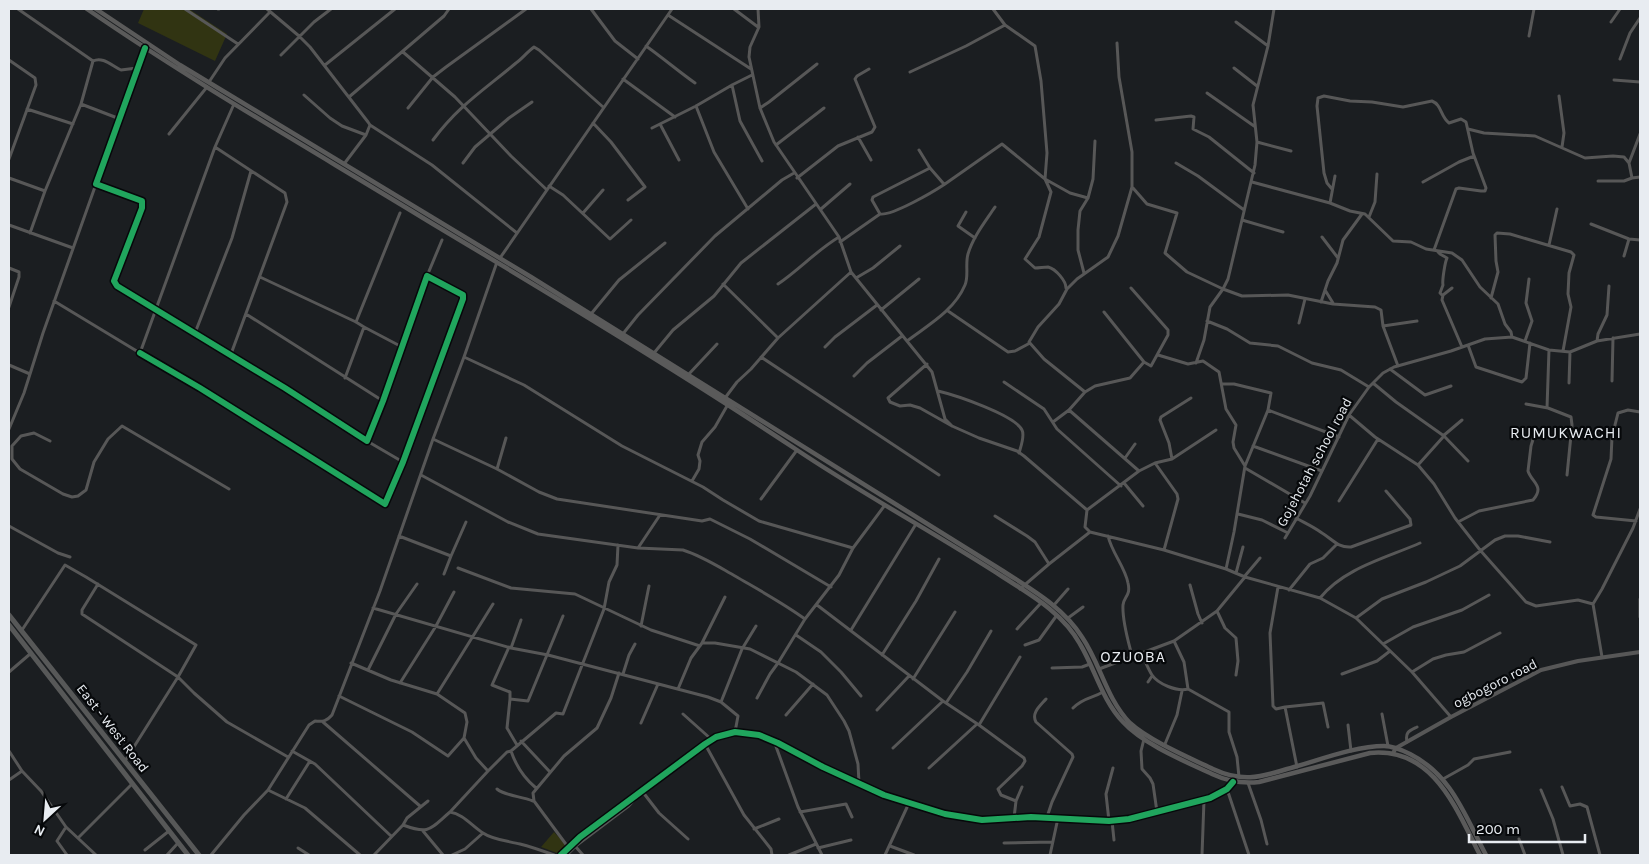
<svg xmlns="http://www.w3.org/2000/svg" width="1649" height="864" viewBox="0 0 1649 864" font-family="Karla,sans-serif">
	<style>
		.green { fill: #313412 }
		.lines { fill: none; stroke-linecap: round; stroke-linejoin: round }
		.minor { stroke: #575757; stroke-width: 3 }
		.tertiary { stroke: #575757; stroke-width: 4 }
		.secondary { stroke: #5a5a5a; stroke-width: 4.5 }
		.primary { stroke: #575858; stroke-width: 5 }
		.cycleway-casing { stroke: #06080a; stroke-width: 9 }
		.cycleway { stroke: #20a55d; stroke-width: 6 }
		.labels { text-anchor: middle; stroke-width: 4.5; stroke-linejoin: round; paint-order: stroke }
		.street-label { font-size: 14px; fill: #e8ecf1; stroke: #06080a }
		.quarter-label { font-size: 16px; letter-spacing: 1px; fill: #e8ecf1; stroke: #06080a }
	</style>
	<rect width="100%" height="100%" fill="#1b1e21"/>
	<!-- green -->
	<path class="green" d="M144 9H189L227 34 215 61 138 23Z
		M554 832 566 845 557 853 541 847Z"/>
	<g class="lines">
		<!-- minor -->
		<path class="minor" d="M18 9 93 61 81 104 120 119
			M185 9 238 44
			M218 9H219
			M267 9 299 36 310 47 368 122 370 125 366 135 344 164
			M591 9 615 41 638 59
			M734 9 758 27
			M758 9 759 27 750 47 749 57 760 108 774 142 839 237 851 272 932 372 945 419 952 426
			M993 9 1005 25 1035 46 1041 81 1047 153 1045 179 1051 192 1039 237 1025 259 1035 268C1039 268 1044 267 1048 267 1056 269 1066 281 1066 288
			M668 15 751 69
			M1236 22 1268 46
			M1611 22 1620 9
			M1529 36 1534 9
			M646 46C663 58 678 71 695 83
			M403 52 455 97 511 156 547 190
			M281 55 314 22 331 9
			M1620 59 1630 33 1640 18
			M9 60 35 78 36 85 9 159
			M93 61C103 56 112 66 121 70L137 68
			M325 65 395 9
			M1234 68 1257 86
			M910 72 966 46 1005 25
			M623 79 675 117
			M1614 80 1640 82
			M209 82 225 58 270 12
			M732 85 740 121 762 161
			M1207 93 1254 126
			M304 95 330 118 342 126 366 135
			M1559 96 1564 133 1562 147
			M349 97 444 16 449 9
			M696 106 714 152 748 209
			M408 108 433 77 446 67 526 9
			M760 108 769 102 817 64
			M27 109 73 124
			M1156 120 1191 116 1194 117 1193 129 1209 137 1254 173
			M593 123 611 142 645 187 628 200
			M660 124 679 160
			M370 125 432 165 517 233
			M652 128 696 106 732 85 752 75
			M1468 129 1484 133 1535 136 1585 158 1613 156 1624 157 1629 163 1632 178
			M169 134 207 87
			M858 137 871 160
			M433 140C459 105 484 90 516 63 522 59 527 52 534 47L539 50 603 107
			M1257 142 1291 151
			M776 145 824 108
			M215 147 285 193 287 202 231 354
			M919 150 930 168 943 183 945 184 1002 144 1045 179 1070 193 1088 198
			M463 163 475 147 509 118 532 102
			M1176 163 1198 176 1244 210
			M1629 163 1640 134
			M1335 176 1330 203 1350 211 1365 214 1393 241 1411 242 1426 249 1452 253 1462 260 1480 287 1498 304 1505 324 1511 332 1512 337
			M9 178 45 191 30 233
			M797 178 838 146 872 132 875 127 855 79 857 76 869 69
			M1598 181H1624L1632 178 1640 177
			M1252 182 1330 203
			M1423 182 1459 162 1474 156
			M549 186 563 195 610 239 631 220
			M1133 188 1147 204 1177 213 1165 253 1187 272 1223 289 1242 296 1288 295 1333 304 1375 307 1381 310 1383 326 1398 366
			M1332 189 1327 183 1324 173 1317 106 1318 98 1324 96 1350 101 1372 102 1403 107 1432 101C1442 105 1440 116 1449 123L1461 119 1466 122 1473 153 1486 188 1485 191H1481L1459 188 1456 189 1434 250
			M45 191 81 104
			M821 209 850 184
			M966 212 958 226 975 238
			M583 213 603 190
			M880 214C892 216 933 192 945 184
			M1369 217 1375 202 1377 174
			M1242 220 1283 232
			M1591 224 1629 239 1640 240
			M9 225 73 248
			M1322 237 1338 258
			M840 242 880 214 872 200 873 197 930 168
			M1549 245 1557 209
			M1438 252 1440 254 1447 258C1445 262 1442 281 1443 285L1440 293 1442 295
			M1624 256 1629 239
			M500 258 672 9
			M9 268 19 272V277L9 307
			M1084 273 1078 250V230L1080 211 1088 198 1093 179 1095 141
			M427 276 442 240
			M260 277 356 322 364 327 345 378
			M856 278 873 268 900 246
			M723 284 778 338
			M778 284C799 270 817 250 839 237
			M1452 288 1443 295 1442 300 1462 347
			M1325 290 1333 303
			M1491 298 1498 272 1496 261 1495 235 1497 233 1510 234 1571 252 1574 255 1569 273 1568 294 1571 307 1563 351
			M54 301 140 353 215 147 234 104
			M1321 302 1328 281 1337 263 1343 240 1362 214
			M881 310 919 279
			M948 311 1008 352 1015 351 1030 343
			M1104 312 1144 362 1151 366 1168 335V330L1131 288
			M246 314 383 401
			M591 314 619 280 665 243
			M1207 321 1227 329 1250 343 1278 346 1312 363 1341 370 1369 387
			M356 322 400 213
			M1299 323 1305 299
			M1383 326 1417 321
			M364 327 402 347
			M195 333 232 238 251 171
			M622 335 638 315 715 236 782 180 794 173
			M907 341C928 325 954 311 965 285 969 276 965 264 968 254 973 237 985 222 995 207
			M1525 341 1532 321 1526 303 1529 279
			M1597 341 1598 334 1607 315 1609 286
			M1468 345 1476 367 1522 382 1526 378 1530 343
			M825 347 835 337 877 305
			M140 353 200 388 385 504 403 462 463 299V295L427 276 383 401 367 441 285 388 117 286 114 281 142 208V201L96 184 145 48
			M654 353 673 330 714 296 741 263 816 204
			M1158 355 1188 364 1203 361 1219 372 1226 409 1236 425 1233 442 1234 448 1245 466
			M464 357 524 385 622 446 703 487 723 500 759 521 853 548
			M761 357 939 475
			M1196 363 1204 340 1210 307 1223 289 1228 279 1255 165 1257 142 1253 105 1268 46 1274 9
			M927 364 888 398 890 402 900 406 910 405 920 408 952 426 979 438 1017 451 1024 456 1087 510 1085 527 1090 532
			M9 365 30 374
			M1390 369 1425 395 1451 386
			M688 375 717 344
			M854 376 867 363 902 336
			M1612 381 1613 338
			M1004 382 1044 409 1057 429 1121 486
			M1373 383 1396 402 1444 436 1468 461
			M1569 383 1570 352
			M1222 384H1234L1271 393 1268 410
			M938 391C955 395 1015 415 1022 430 1025 436 1021 446 1019 453
			M1085 392 1044 359 1029 342 1038 327 1059 304 1067 289 1077 279 1108 257 1118 236 1132 187V152L1119 77 1117 43
			M725 398 737 382 751 369 778 338 851 272
			M1526 404 1548 408 1571 417 1572 425 1567 475
			M1547 408 1549 350
			M1069 410 1139 471
			M1349 415 1375 437 1418 465 1434 484 1455 518 1480 550 1526 602 1536 606 1578 600 1593 604
			M1053 422 1069 410 1085 392 1095 386 1130 378 1144 362
			M9 429 24 393 43 333 96 184
			M1443 436 1462 420
			M433 439 497 469 539 492 557 499 702 521 710 519 750 539 831 587
			M50 441 34 433 21 436 12 446V459L20 469 63 494 72 497 78 496 86 490 94 462 108 439 122 426 229 489
			M367 441 403 462
			M1253 446 1322 471
			M1125 458 1135 444
			M1172 459 1216 430
			M1155 463 1177 494 1178 499 1164 550
			M1418 465 1444 436
			M1245 468 1305 503
			M497 469 506 438
			M421 475 508 522 538 534 638 548 683 550C702 556 719 567 735 576 759 590 783 603 805 619
			M692 481 699 469 700 461 698 455 702 442 715 427 727 406
			M1124 483 1143 506
			M761 499 797 450
			M1339 501 1378 439
			M1087 510 1139 471 1155 463 1172 459 1169 443 1160 420 1161 417 1191 398
			M1238 514 1262 520 1288 533
			M995 516 1027 536 1035 542 1049 564
			M1296 518C1305 523 1314 527 1322 533 1332 539 1338 548 1351 547L1411 525 1410 519 1386 491
			M1636 521 1596 517 1593 515 1611 459 1612 437 1618 413 1628 410 1640 412
			M1458 522 1479 511 1533 500C1545 486 1532 483 1528 471L1531 446 1535 433
			M9 526 58 553 70 557
			M399 536 451 556 466 522
			M1108 536C1112 553 1125 567 1128 583 1131 596 1124 596 1123 605 1122 621 1128 640 1132 656
			M1285 538 1310 496 1349 415 1369 387 1383 373 1394 367 1451 351 1485 339 1512 337 1549 350 1570 352 1597 341 1640 334
			M638 548 660 515
			M458 568 511 588 575 594 651 630 700 646
			M1226 569 1234 532 1245 466 1268 410 1339 437
			M1236 573 1243 547
			M444 574 451 556
			M1244 577 1260 558
			M98 584 82 610V614L178 677 194 693 227 722 288 757
			M1190 585 1198 614 1202 623
			M1278 587 1270 633 1273 706 1276 709 1285 707 1297 767
			M1020 589 1049 564 1090 532 1164 550 1226 569 1245 577 1320 598 1356 618 1412 672 1451 717
			M1289 590 1310 564 1323 558 1337 544
			M1320 598C1344 568 1386 558 1420 543
			M1640 599V617
			M817 605 943 701 979 725 1024 758 1025 761 1022 766 998 789 1001 795 1016 801
			M1054 605 1068 589
			M373 608 511 648 548 655 708 697 721 702 738 716 735 732
			M1217 611 1225 628 1236 638 1238 661 1236 675
			M1068 618 1083 607
			M1356 618 1382 599 1426 582 1460 566 1495 540 1505 536H1518L1550 542
			M641 626 649 586
			M1017 629 1041 603
			M22 630 65 565 86 577 196 645 178 677 125 761
			M851 630 916 524
			M796 635 821 652 841 672 861 696
			M1174 641 1184 662 1188 689
			M702 643 725 597
			M1383 644 1413 627 1462 610 1489 595
			M1025 645 1039 640 1057 615
			M509 647 492 685 510 692V699
			M511 648 521 620
			M1141 653C1145 660 1148 669 1152 675 1158 684 1177 692 1188 689L1229 712V732L1237 757 1239 777
			M882 655 916 601 939 559
			M1602 657 1593 604 1602 589 1633 528 1640 509
			M351 663 391 680 437 694 493 604
			M1052 668 1082 667 1090 664
			M1099 669 1174 641 1217 611 1245 577
			M368 670 396 614 417 584
			M9 672 30 654
			M1412 672 1433 659 1446 655 1464 652 1500 633
			M623 674 629 655 635 644
			M1342 674 1377 661 1390 651
			M913 679 955 612
			M1148 682 1152 676
			M400 683 436 626 454 592
			M678 689 691 658 702 643H715L750 649 796 672 827 695 844 721 849 731 858 764 859 783
			M437 694 465 713 467 722 464 738 476 758 488 771 450 812
			M339 696 412 732 448 756 464 738
			M757 698 770 674 778 663 805 619 839 575 853 548 885 505
			M1046 699C1040 706 1031 713 1036 722L1072 754 1073 757 1052 802 1047 817
			M721 702 742 649 756 626
			M946 703 967 672 991 631
			M1285 707 1323 703 1328 727
			M1073 708C1084 697 1091 699 1103 692
			M877 710 909 676
			M683 714 711 739
			M1382 714 1388 746
			M786 715 813 684
			M323 722 420 806
			M641 723 658 684
			M979 725 1020 657
			M1348 725 1351 751
			M1144 739 1141 751 1142 769 1150 778 1153 784 1157 812
			M521 741 550 772
			M774 741 798 807 822 855
			M1407 742C1405 732 1409 731 1417 727
			M705 744 744 815 771 849 772 855
			M1165 744 1177 715 1182 691
			M517 745 507 728 510 699 528 701 563 616
			M893 748 943 701
			M9 751 22 771 41 791 66 827 96 855
			M292 751 315 764 391 836
			M929 768 977 724
			M488 771 507 752 511 751
			M1443 779 1468 765 1474 759 1510 752
			M9 780 22 771
			M1248 783 1261 820 1267 844
			M1562 787 1570 806 1580 804 1587 807 1600 855
			M536 788C524 778 516 766 511 751L556 713 563 714 604 609 609 582 617 565 618 545
			M497 789C505 796 521 796 533 801
			M1227 789 1249 855
			M268 790 305 808 360 855
			M1541 790 1553 819 1563 855
			M642 791 659 813 688 839
			M286 799 310 761
			M800 812 846 804 852 817
			M1014 818 1016 801 1022 787
			M1109 821 1106 794 1113 768
			M1112 821 1114 840
			M403 825C430 835 430 829 450 812 463 814 472 826 483 833 493 840 508 841 520 844 532 847 543 851 554 855
			M66 827 57 841 67 855
			M754 829 779 819
			M423 831 443 855
			M78 838 132 784
			M1519 839 1525 855
			M1004 843 1052 842
			M575 846 583 855
			M890 846 914 855
			M568 847 534 801 533 793 564 756 597 728 611 698 619 673
			M298 848 309 855
			M818 848 851 840
			M145 850 169 831
			M167 855 178 843
			M211 855 244 815 268 790 309 725 315 721C323 722 327 721 332 715L380 591 433 439 464 357 497 262
			M374 855 403 825 407 818 428 801
			M452 855 465 849 483 833
			M789 855 816 844
			M885 855 909 803
			M1050 855 1058 818
			M1202 855 1204 800"/>
		<!-- tertiary -->
		<path class="tertiary" d="M1393 753 1396 748 1451 717 1541 670 1578 661 1640 652
			M561 855 580 837 705 744 716 737 735 732 759 735 778 743 823 767 884 795 945 814 982 820 1031 817 1109 821 1129 819 1210 798 1227 789 1233 782
			M566 855 575 846 628 806 641 792"/>
		<!-- secondary -->
		<path class="secondary" d="M87 9C199 86 317 153 433 224 555 297 678 371 797 450 864 495 935 533 1003 577 1031 595 1063 613 1080 644 1095 669 1102 700 1123 722 1143 744 1184 761 1212 774 1227 781 1242 784 1259 782L1370 753C1434 747 1456 809 1480 855
			M96 9 180 65 531 277 1003 571C1032 590 1063 607 1082 637 1101 665 1106 698 1130 723 1148 740 1190 758 1213 769 1241 782 1259 778 1287 769 1317 761 1354 746 1384 746 1393 746 1402 750 1410 754 1452 775 1465 816 1486 855"/>
		<!-- primary -->
		<path class="primary" d="M9 615 199 855
			M9 625 188 855"/>
		<defs>
			<path id="cycleway" d="M140 353 200 388 385 504 403 462 463 299V295L427 276 383 401 367 441 285 388 117 286 114 281 142 208V201L96 184 145 48
				M561 855 580 837 705 744 716 737 735 732 759 735 778 743 823 767 884 795 945 814 982 820 1031 817 1109 821 1129 819 1210 798 1227 789 1233 782"/>
		</defs>
		<!-- cycleway casing -->
		<use href="#cycleway" class="cycleway-casing"/>
		<!-- cycleway -->
		<use href="#cycleway" class="cycleway"/>
	</g>
	<g class="labels">
		<!-- street labels -->
		<g class="street-label">
			<text transform="translate(1314 462) rotate(-62)" y="5">Gojehotah school road</text>
			<text transform="translate(1495 683) rotate(-27)" y="5">ogbogoro road</text>
			<text transform="translate(113 728) rotate(52)" y="5">East - West Road</text>
		</g>
		<!-- quarter labels -->
		<g class="quarter-label">
			<text x="1566" y="438">RUMUKWACHI</text>
			<text x="1133" y="662">OZUOBA</text>
		</g>
	</g>
	<!-- border -->
	<rect width="1649" height="864" fill="none" stroke="#e8ecf1" stroke-width="20"/>
	<!-- north arrow -->
	<g transform="translate(45 819) rotate(206)" stroke="#06080a" stroke-width="4" paint-order="stroke">
	<path d="M0-4L9 19L0 12L-9 19Z" fill="#e8ecf1"/>
	<text y="-8" font-size="14" font-weight="bold" text-anchor="middle" fill="#e8ecf1">N</text>
	</g>
	<!-- scale -->
	<path d="M1469 834v8h116v-8" fill="none" stroke="#e8ecf1" stroke-width="2.5"/>
	<text x="1476" y="834" font-size="15" fill="#e8ecf1" stroke="#06080a" stroke-width="4" paint-order="stroke">200 m</text>
</svg>
